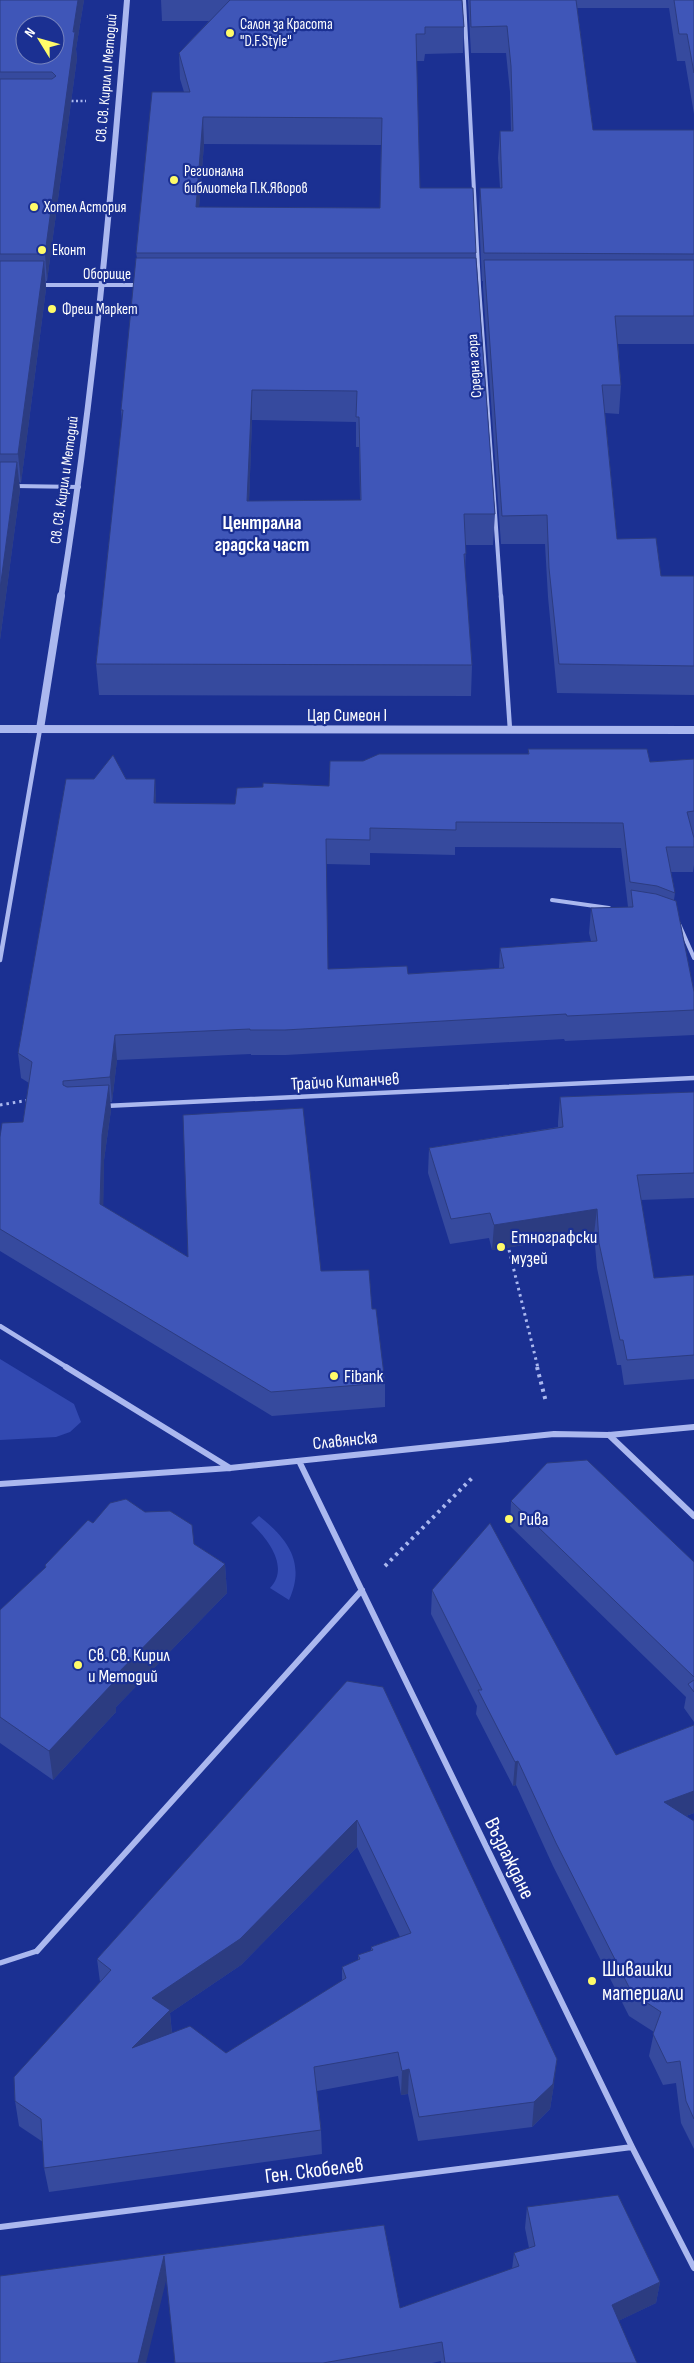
<svg xmlns="http://www.w3.org/2000/svg" width="694" height="2363" viewBox="0 0 694 2363" font-family="'Sofia Sans Condensed',sans-serif">
	<style>
		.green { fill: #3249b1 }
		.lines { fill: none; stroke-linecap: round; stroke-linejoin: round }
		.path-far2 { stroke: #abb8ef; stroke-width: 2.5; stroke-dasharray: 2 2.5; stroke-linecap: butt }
		.path-far1 { stroke: #abb8ef; stroke-width: 3; stroke-dasharray: 2.5 4; stroke-linecap: butt }
		.path { stroke: #abb8ef; stroke-width: 4; stroke-dasharray: 3 4.5; stroke-linecap: butt }
		.service { stroke: #abb8ef; stroke-width: 4 }
		.pedestrian { stroke: #abb8ef; stroke-width: 5 }
		.minor-far2 { stroke: #abb8ef; stroke-width: 4 }
		.minor-far1 { stroke: #abb8ef; stroke-width: 4.5 }
		.minor { stroke: #abb8ef; stroke-width: 6 }
		.tertiary-far1 { stroke: #abb8ef; stroke-width: 6 }
		.tertiary { stroke: #abb8ef; stroke-width: 8 }
		.wall { fill: #364a9e; fill-rule: evenodd }
		.shaded-wall { fill: #2c3c81 }
		.building { fill: #3f56b8; stroke: #2c3c81; fill-rule: evenodd }
		.poi-dot { fill: #fffb69; stroke: #1b3092; stroke-width: 2 }
		.labels { text-anchor: middle; stroke-width: 4.5; stroke-linejoin: round; paint-order: stroke }
		.far-poi-label { font-size: 15px; fill: #fff; stroke: #1b3092; text-anchor: start }
		.far-street-label { font-size: 15px; fill: #fff; stroke: #1b3092 }
		.street-label { font-size: 18px; fill: #fff; stroke: #1b3092 }
		.poi-label { font-size: 18px; fill: #fff; stroke: #1b3092; text-anchor: start }
		.far-district-label { font-size: 19px; font-weight: bold; fill: #fff; stroke: #1b3092 }
		.near-street-label { font-size: 21px; fill: #fff; stroke: #1b3092 }
		.near-poi-label { font-size: 21px; fill: #fff; stroke: #1b3092; text-anchor: start }
	</style>
	<rect width="100%" height="100%" fill="#1b3092"/>
	<!-- green -->
	<path class="green" d="M0 1359 74 1404 81 1422 70 1432 56 1437 0 1440Z
		M259 1516C288 1539 306 1563 289 1600L270 1588C290 1567 268 1539 251 1523Z"/>
	<g class="lines">
		<!-- path-far2 -->
		<path class="path-far2" d="M67 101H86"/>
		<!-- path-far1 -->
		<path class="path-far1" d="M0 1105 29 1100
			M509 1250 538 1368"/>
		<!-- path -->
		<path class="path" d="M537 1367 546 1402
			M385 1566 474 1476"/>
		<!-- service -->
		<path class="service" d="M552 900 609 908
			M679 924 694 958"/>
		<!-- pedestrian -->
		<path class="pedestrian" d="M0 1963 37 1951"/>
		<!-- minor-far2 -->
		<path class="minor-far2" d="M464 0 479 286 501 598
			M40 285H139
			M15 486 79 487"/>
		<!-- minor-far1 -->
		<path class="minor-far1" d="M501 596 510 730
			M0 960 40 729
			M105 1106 694 1078
			M0 1326 68 1368"/>
		<!-- minor -->
		<path class="minor" d="M66 1367 230 1468
			M609 1435 694 1516
			M299 1461 632 2147 694 2268
			M0 1484 230 1468 554 1434 609 1435 694 1427
			M37 1951 362 1590
			M0 2227 632 2147"/>
		<!-- tertiary-far1 -->
		<path class="tertiary-far1" d="M61 598C93 401 111 199 127 0"/>
		<!-- tertiary -->
		<path class="tertiary" d="M0 729 694 730
			M40 729 61 596"/>
	</g>
	<!-- wall -->
	<path class="wall" d="M0 0H84L76 49 77 58 47 281H46V289L21 483 19 482 20 490 0 640Z
		M161 0H462L464 27 463 53 425 54 424 61H416L420 188 476 253 495 514 493 545H466L465 573 472 665 471 696 99 695 96 664 122 422 121 410 137 258 136 253 184 92 180 79 179 53 209 21H162ZM204 144 381 145 380 208 199 207ZM252 420 356 422V447H359L360 500 249 501Z
		M468 0H694V114L685 61H677L669 8H577L593 130H694V344H618L621 385 619 414 605 413 617 539 661 576H694V695L557 693 548 597 545 544H501L483 288V281H482L479 216 480 188H500L498 158 500 131H511L510 92 506 53H471Z
		M528 749 650 762 694 759V865L693 872H671L675 893 674 900 694 992V1035L565 1041 564 1039 286 1055H251V1054L117 1060 112 1102H110L111 1110 104 1160 103 1206 188 1257 321 1271 372 1309 385 1383V1407L272 1416 0 1251V1137L23 1122 29 1083 21 1078 18 1053 126 779H155L156 803 235 804 329 786 363 761 528 754ZM455 847 621 848 628 907 591 908 589 933 591 941 500 948 499 968 408 974 328 969 326 864 370 865V853L455 855Z
		M694 1092V1198L641 1200 654 1278 694 1275V1379L624 1385 621 1365H617L597 1268 594 1234 492 1250 489 1238 450 1244 428 1173 429 1148 558 1127V1122L560 1097Z
		M511 1501 694 1562V1722L684 1708 686 1697 510 1526Z
		M93 1523 194 1544 225 1564 227 1593 116 1707V1712L53 1780 0 1743V1610L45 1568V1565Z
		M432 1590 616 1755 694 1725V1813L686 1816 694 1821V2149L681 2123 676 2083 663 2085 649 2056 654 2032 629 2016 553 1866 516 1785 513 1786 476 1714 477 1706 431 1614Z
		M347 1681 554 2084 550 2109 532 2127 418 2141 408 2094 401 2095 398 2076 317 2091 321 2130 322 2154 49 2192 44 2168 43 2142 19 2126 15 2101 100 1982 97 1959ZM357 1847 400 1937 371 1947V1951L358 1955V1960L342 1967V1981L226 2053 172 2033 170 2013 241 1965Z
		M527 2207 660 2282 656 2303 618 2321 637 2363H441V2361L432 2363H175L167 2278 0 2276 384 2225 400 2308 512 2269 514 2253 529 2248 525 2228Z"/>
	<!-- shaded-wall -->
	<path class="shaded-wall" d="M78 0H84L76 49 77 58 47 281 45 254 73 32Z
		M203 117 204 144 197 235 196 207Z
		M44 261 46 289 21 483 18 454Z
		M252 390V420L248 532 247 501Z
		M17 462 20 490 0 640V589Z
		M155 779 156 804 154 803Z
		M115 1035 117 1060 112 1102 110 1077Z
		M109 1085 111 1110 104 1160 103 1229 100 1204 102 1135Z
		M597 1209 594 1234 492 1250 494 1225Z
		M225 1564 227 1593 116 1707V1712L53 1780 49 1751 112 1679Z
		M518 1761 516 1785 513 1786 515 1762Z
		M694 1791V1813L661 1825 664 1802Z
		M357 1820V1847L241 1965 170 2013 172 2035 132 2048 152 1998Z
		M557 2059 554 2084 550 2109 532 2127 534 2102Z
		M409 2069 408 2094 401 2095 402 2071Z
		M164 2256 167 2277 146 2363H138Z
		M660 2282 656 2303 608 2326 612 2305Z"/>
	<!-- building -->
	<path class="building" d="M0 0H78L73 32H75L45 254H0V79H52L56 76 52 72H0ZM25 25H55V55H25Z
		M230 0H462L464 27H425V34H416L420 188H473L476 253H136L152 92H190L179 53ZM203 117 382 118 380 208 196 207Z
		M470 0H576L593 130H694V254L484 253 480 188H502L500 131H513L511 66 507 26 471 27Z
		M674 0H694V73L687 34H679Z
		M136 258H476L495 514H464L466 554H464L472 665 96 664 123 410H121ZM252 390 357 391 356 417H359L361 500 247 501Z
		M484 260H694V316H615L621 385H602L617 539 656 538 661 576H694V666L559 664 549 568 547 515 502 516Z
		M0 261H44L18 454H0Z
		M0 462H17L0 589Z
		M528 749H647L650 762 694 759V811L687 812 694 838V847H666L675 893 657 886 630 882 623 823 456 822V830L370 828V840L326 839 328 969 407 966 408 974 504 968 500 948 597 941 591 908 633 907 631 890 656 894 676 901 694 992V1010L567 1016 566 1014 285 1030H250V1029L115 1035 110 1077 63 1081V1085L67 1087 109 1085 102 1135 100 1204 188 1257 183 1115 303 1108 321 1271 369 1270 372 1309H376L385 1383 271 1392 0 1229V1137L2 1123 23 1122 32 1062 18 1053 66 779H94L113 755 126 779H155L154 803 235 804 237 788 263 787V783L329 786 330 761H363L379 754H529Z
		M694 1092V1173L637 1175 654 1278 694 1275V1355L627 1360 623 1340H620L599 1243 597 1209 494 1225 490 1213 451 1219 429 1148 563 1127 560 1097Z
		M587 1460 694 1562V1677L511 1501 547 1463Z
		M126 1499 145 1512 170 1511 192 1525 194 1544 225 1564 112 1679 113 1683 49 1751 0 1717V1610L46 1567 45 1565 88 1520 93 1523 110 1503Z
		M490 1523 616 1755 694 1725V1791L664 1802 694 1821V2119L686 2101 680 2061 667 2063 653 2034 661 2012 632 1993 556 1843 518 1761 515 1762 478 1690H482L432 1590Z
		M694 1680V1692L688 1684Z
		M347 1681 383 1687 557 2059 553 2084 534 2102 419 2117 409 2069 402 2071 398 2052 314 2067 321 2130 44 2168 41 2119 15 2101 14 2077 111 1970 97 1959ZM357 1820 411 1933 371 1947 373 1950 358 1955 360 1959 342 1967 346 1978 226 2053 190 2026 132 2048 170 2010 152 1998 240 1939Z
		M618 2195 660 2282 612 2305 637 2363H445L442 2342 323 2363H175L164 2256 138 2363H0V2276L384 2225 400 2308 519 2266 514 2253 535 2246 527 2207Z"/>
	<!-- markers -->
	<g class="poi-dot">
		<circle cx="230" cy="33" r="5"/>
		<circle cx="174" cy="180" r="5"/>
		<circle cx="34" cy="207" r="5"/>
		<circle cx="42" cy="250" r="5"/>
		<circle cx="52" cy="309" r="5"/>
		<circle cx="501" cy="1247" r="5"/>
		<circle cx="334" cy="1376" r="5"/>
		<circle cx="509" cy="1519" r="5"/>
		<circle cx="78" cy="1665" r="5"/>
		<circle cx="592" cy="1981" r="5"/>
	</g>
	<g class="labels">
		<!-- far-poi labels -->
		<g class="far-poi-label">
			<text x="240" y="29">Салон за Красота<tspan x="240" dy="17">"D.F.Style"</tspan></text>
			<text x="184" y="176">Регионална<tspan x="184" dy="17">библиотека П.К.Яворов</tspan></text>
			<text x="44" y="212">Хотел Астория</text>
			<text x="52" y="255">Еконт</text>
			<text x="62" y="314">Фреш Маркет</text>
		</g>
		<!-- far-street labels -->
		<g class="far-street-label">
			<text transform="translate(106 78) rotate(-85)" y="5">Св. Св. Кирил и Методий</text>
			<text x="107" y="279">Оборище</text>
			<text transform="translate(474 366) rotate(-94)" y="5">Средна гора</text>
			<text transform="translate(64 480) rotate(-82)" y="5">Св. Св. Кирил и Методий</text>
		</g>
		<!-- street labels -->
		<g class="street-label">
			<text x="347" y="721">Цар Симеон I</text>
			<text transform="translate(345 1081) rotate(-3)" y="6">Трайчо Китанчев</text>
			<text transform="translate(345 1440) rotate(-6)" y="6">Славянска</text>
		</g>
		<!-- poi labels -->
		<g class="poi-label">
			<text x="511" y="1243">Етнографски<tspan x="511" dy="21">музей</tspan></text>
			<text x="344" y="1382">Fibank</text>
			<text x="519" y="1525">Рива</text>
			<text x="88" y="1661">Св. Св. Кирил<tspan x="88" dy="21">и Методий</tspan></text>
		</g>
		<!-- far-district labels -->
		<g class="far-district-label">
			<text x="262" y="529">Централна<tspan x="262" dy="22">градска част</tspan></text>
		</g>
		<!-- near-street labels -->
		<g class="near-street-label">
			<text transform="translate(510 1858) rotate(64)" y="7">Възраждане</text>
			<text transform="translate(314 2170) rotate(-7)" y="7">Ген. Скобелев</text>
		</g>
		<!-- near-poi labels -->
		<g class="near-poi-label">
			<text x="602" y="1976">Шивашки<tspan x="602" dy="24">материали</tspan></text>
		</g>
	</g>
	<!-- north arrow -->
	<g transform="translate(40 40) rotate(307)"><circle r="24" fill="#1b3092" stroke="#7683be"/>
	<path d="M0-4L9 19L0 12L-9 19Z" fill="#fffb69"/>
	<text y="-8" font-size="14" font-weight="bold" text-anchor="middle" fill="#ffffff">N</text>
	</g>
</svg>
